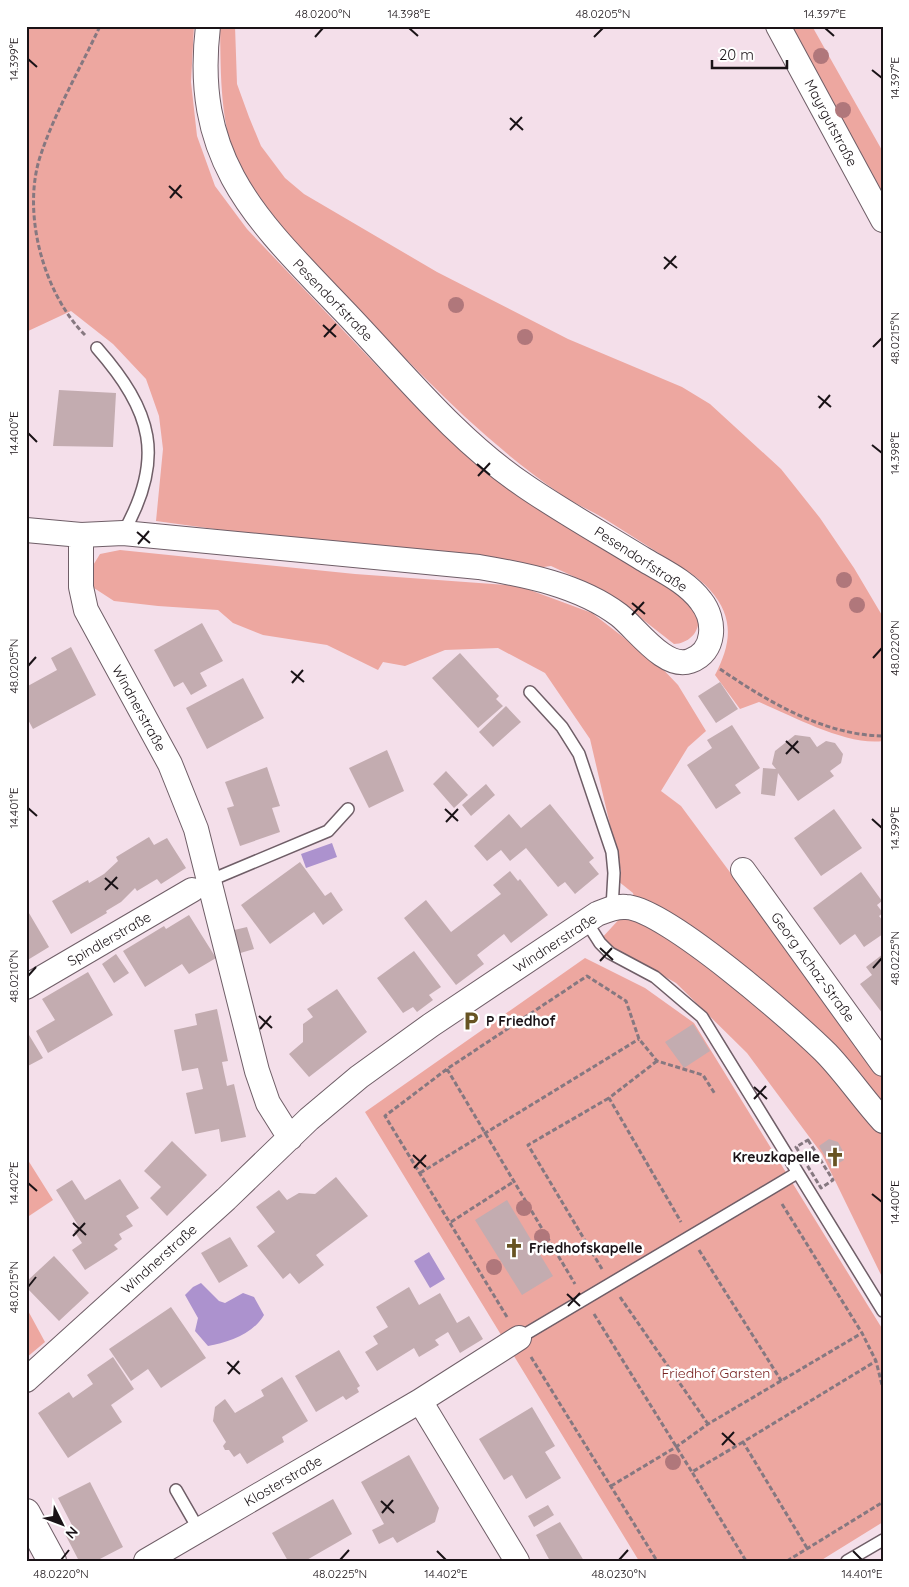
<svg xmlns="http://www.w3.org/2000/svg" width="909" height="1587" viewBox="0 0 909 1587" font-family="Quicksand,sans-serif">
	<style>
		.green { fill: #eda7a0 }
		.water { fill: #ac92ce }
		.building { fill: #c3acb0 }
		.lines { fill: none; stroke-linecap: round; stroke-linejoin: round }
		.service-casing { stroke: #6f5e67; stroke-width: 14 }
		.minor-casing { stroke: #6f5e67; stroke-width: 26 }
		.tertiary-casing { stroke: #6f5e67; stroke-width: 30 }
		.path { stroke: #867880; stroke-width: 3; stroke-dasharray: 5 2.5; stroke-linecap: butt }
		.service { stroke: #fff; stroke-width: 11 }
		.minor { stroke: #fff; stroke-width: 24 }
		.tertiary { stroke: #fff; stroke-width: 28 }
		.tree { fill: #b0777b }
		.ticks { fill: none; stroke: #1a1317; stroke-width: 2 }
		.labels { text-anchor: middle; stroke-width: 5; stroke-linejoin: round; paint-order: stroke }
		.street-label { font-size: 14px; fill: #1a1317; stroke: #fff }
		.poi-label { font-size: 14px; font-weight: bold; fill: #1a1317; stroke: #fff; text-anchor: start }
		.park-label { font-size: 14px; fill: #782221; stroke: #fff }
		.neatline { fill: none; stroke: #1a1317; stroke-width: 2 }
		.ticks-label { font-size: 12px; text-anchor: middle; fill: #1a1317 }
	</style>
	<rect width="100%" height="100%" fill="#f4dfea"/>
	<!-- green -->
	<path class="green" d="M26 26H194L191 82 197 136 215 186 247 229 415 406 465 453 571 528 681 595C684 599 690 602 693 606 706 623 694 643 674 644L619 601 590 584 551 566 536 568 251 534 156 521 163 449 159 416 146 379 113 344 71 311 26 332Z
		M220 26H235L237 84 249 117 261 146 285 178 304 194 437 272 568 339 682 387 710 404 781 469 820 518 854 568 883 617V741C847 746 792 716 759 702L740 709 715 675C731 644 735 618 710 590 699 577 682 568 668 559 647 546 626 532 605 519 590 510 573 503 559 493 476 436 407 360 337 287 304 252 263 217 242 173 219 128 221 75 220 26Z
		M786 26H812L883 152V201Z
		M120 550 355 574 519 586 592 613 658 664 678 685 706 731 688 747 661 791 681 806 883 1079V1279L822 1154 747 1053 676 983 600 940 635 902 633 893 618 881 621 872 590 739 545 673 498 648 445 650 405 666 383 662 378 670 327 645 263 635 233 623 218 610 158 606 114 601 94 588 92 567 100 554Z
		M585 958 645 988 694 1023 883 1330V1522L820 1561H639L365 1112Z
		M26 1157 53 1200 26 1218Z
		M26 1307 45 1342 26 1358Z"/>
	<!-- water -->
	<path class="water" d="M332 843 337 857 306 868 301 854Z
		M429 1252 445 1279 430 1288 414 1261Z
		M201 1283 219 1301 225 1303 243 1293 254 1297 264 1315C254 1333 228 1343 208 1346L195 1331 198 1318 185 1295 193 1287Z"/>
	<!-- building -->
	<path class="building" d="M59 390 116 393 113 447 53 446Z
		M202 623 223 661 200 673 207 686 191 695 183 682 174 687 154 650Z
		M71 647 96 695 33 729 26 716V687L57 670 51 658Z
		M460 653 499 696 496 699 503 706 478 728 432 678Z
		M243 678 264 718 207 749 186 708Z
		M720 682 738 709 716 723 698 696Z
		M506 706 521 722 493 747 479 732Z
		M732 725 760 768 735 785 741 793 716 809 687 765 712 748 707 740Z
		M795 735 810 737 817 747 826 741 835 743 843 754 841 763 830 771 834 776 798 801 778 773 775 796 761 794 763 768 776 769 772 764 775 751Z
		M387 750 404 791 369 808 349 768Z
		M267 767 280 806 272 808 280 832 240 846 227 808 234 806 225 782Z
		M446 771 468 795 454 808 433 784Z
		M486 784 495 795 471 816 462 805Z
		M550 804 594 858 589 862 599 874 575 894 565 882 558 887 526 848 510 861 501 850 487 861 474 846 509 814 521 828Z
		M834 809 862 848 821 876 794 838Z
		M149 837 154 845 167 838 186 868 161 884 157 879 137 891 135 888 121 902 106 911 107 913 71 934 52 901 88 880 89 883 104 874 118 861 116 857Z
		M300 862 325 896 331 892 343 910 323 925 314 912 270 944 241 905Z
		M510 871 518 881 520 879 548 915 511 943 504 934 477 955 484 964 456 985 404 918 426 900 451 932 501 894 493 885Z
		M861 872 882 901 877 905 883 913 879 916 883 921V934L864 947 855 934 840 945 813 908Z
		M26 908 49 947 26 961Z
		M189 915 216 958 189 974 182 964 145 987 123 951 164 926 166 929Z
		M247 927 254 949 237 954 230 931Z
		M414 951 441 987 429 995 433 1000 417 1012 413 1007 403 1013 377 978Z
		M116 954 129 973 114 983 102 964Z
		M883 954V1014L860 984 872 975 866 967Z
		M88 972 113 1015 48 1053 36 1031 55 1020 42 999Z
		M337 989 367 1032 309 1077 289 1054 303 1042V1024L313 1017 307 1009Z
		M217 1009 228 1061 222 1062 224 1072 227 1086 234 1084 246 1137 221 1142 219 1129 195 1134 186 1093 203 1089 198 1068 182 1071 174 1030 197 1025 195 1014Z
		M693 1024 710 1051 684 1068 665 1042Z
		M26 1030 43 1058 26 1067Z
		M829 1139 838 1142 844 1153V1160L832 1167 819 1146Z
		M172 1141 207 1175 167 1216 150 1198 161 1187 144 1171Z
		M336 1177 368 1216 316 1255 324 1265 299 1284 290 1273 283 1279 257 1246 275 1232 256 1207 279 1190 287 1200 299 1193 315 1194Z
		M120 1179 139 1208 126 1216 133 1226 119 1234 122 1239 114 1245 118 1249 85 1270 72 1250 82 1243 74 1231 79 1227 56 1190 72 1180 85 1200Z
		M507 1200 553 1276 522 1295 475 1220Z
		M230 1237 248 1266 219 1283 201 1253Z
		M54 1256 89 1293 59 1321 26 1287V1282Z
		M409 1287 419 1305 440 1293 457 1323 469 1316 483 1339 460 1353 448 1332 435 1340 439 1345 419 1357 414 1348 377 1371 365 1352 378 1344 373 1336 388 1327 376 1307Z
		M171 1307 206 1358 161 1388 148 1369 131 1381 109 1349Z
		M339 1350 360 1386 357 1388 359 1392 346 1400 343 1396 316 1412 295 1376Z
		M113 1357 134 1389 111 1405 122 1422 68 1458 38 1413 69 1392 73 1398 93 1384 87 1375Z
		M282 1377 308 1421 282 1437 284 1442 247 1464 240 1453 234 1457 229 1450H225L223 1446 226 1442 213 1421 215 1407 225 1399 235 1413 264 1396 261 1390Z
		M532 1407 555 1446 545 1452 561 1478 526 1499 512 1475 504 1480 479 1439Z
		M409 1455 439 1508 435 1522 397 1543 393 1537 379 1544 372 1530 384 1524 361 1482Z
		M90 1482 123 1547 96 1561H79L65 1534 74 1529 58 1498Z
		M333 1499 352 1534 305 1561H288L272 1533Z
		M548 1505 554 1515 534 1527 528 1516Z
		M560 1522 575 1546 584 1561H550L536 1535Z"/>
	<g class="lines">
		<defs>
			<path id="service" d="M97 348C152 411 166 458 123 533
				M530 692 562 727 579 754 612 852 614 873 612 908
				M211 880 328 831 348 809
				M586 921 600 943 610 953 655 977 702 1017 883 1311
				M519 1338 797 1173
				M176 1490 199 1530
				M847 1561 883 1540"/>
			<path id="minor" d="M778 26 883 220
				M26 530 81 535 123 533 479 567C526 575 579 585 619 615 637 629 665 670 690 661 716 652 716 620 701 601 687 582 663 571 643 559 604 535 563 512 525 486 455 439 400 369 342 309 256 219 192 161 208 26
				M81 535V587L86 610 170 764 196 829 257 1071 268 1103 290 1138
				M743 870 883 1064
				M26 987 192 890
				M26 1380 226 1199 309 1119 359 1077 431 1025 597 914C607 910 616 906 626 907 665 908 796 1023 827 1054 847 1075 863 1099 883 1121
				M420 1401 517 1561
				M146 1561 420 1401 519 1338"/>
			<path id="tertiary" d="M26 1513 52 1561"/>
		</defs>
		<!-- service casing -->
		<use href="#service" class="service-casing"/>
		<!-- minor casing -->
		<use href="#minor" class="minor-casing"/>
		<!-- tertiary casing -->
		<use href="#tertiary" class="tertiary-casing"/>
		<!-- path -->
		<path class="path" d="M85 335C43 293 21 211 41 154 55 112 81 67 100 26
			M720 669C767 701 823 735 883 736
			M657 1061 609 1098 681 1222
			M447 1069 575 1284
			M808 1140 833 1180 821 1188 796 1147Z
			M420 1173 639 1039
			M782 1204 862 1333 876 1361 883 1389
			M451 1222 513 1182
			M699 1250 782 1382
			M602 1269 528 1145 609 1098
			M620 1297 708 1424
			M594 1314 692 1472
			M507 1317 385 1116 447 1069 587 976 626 1001 639 1039 657 1061 703 1075 715 1094
			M531 1357 657 1561
			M743 1442 692 1472 746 1561
			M611 1486 676 1447 708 1424 862 1333
			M807 1548 743 1442 876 1361
			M787 1561 883 1502"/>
		<!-- service -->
		<use href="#service" class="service"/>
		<!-- minor -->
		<use href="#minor" class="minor"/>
		<!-- tertiary -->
		<use href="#tertiary" class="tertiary"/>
	</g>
	<!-- trees -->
	<g class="tree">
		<circle cx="821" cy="56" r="8"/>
		<circle cx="843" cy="110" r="8"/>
		<circle cx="456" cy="305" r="8"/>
		<circle cx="525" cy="337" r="8"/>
		<circle cx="844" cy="580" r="8"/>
		<circle cx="857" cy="605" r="8"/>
		<circle cx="524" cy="1208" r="8"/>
		<circle cx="542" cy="1237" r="8"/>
		<circle cx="494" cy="1267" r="8"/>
		<circle cx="673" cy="1462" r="8"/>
	</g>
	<!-- ticks -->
	<path class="ticks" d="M409 28 418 36M825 28 834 36M315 37 323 28M594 37 603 28M28 59 37 67M872 70 882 78M510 118 523 130M510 130 522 117M169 186 182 198M170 198 181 185M664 257 677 268M664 269 676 256M323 325 336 337M324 337 336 324M873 347 882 338M818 396 831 407M819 408 830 395M28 433 37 442M872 445 882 453M477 464 490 475M478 476 490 463M137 532 150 543M138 544 149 531M632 603 645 614M632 615 644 602M873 658 882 648M28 666 36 657M291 671 304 682M292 683 303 670M786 741 799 753M786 754 798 741M28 808 37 816M445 809 458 821M872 819 882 828M446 822 458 809M105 878 118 889M105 890 117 877M600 948 613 960M600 961 612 948M873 968 882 958M28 976 36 967M259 1016 272 1028M260 1029 271 1016M754 1087 767 1099M754 1099 766 1086M413 1155 426 1167M414 1168 426 1155M28 1183 37 1191M872 1194 882 1202M73 1223 86 1235M73 1236 85 1223M28 1287 36 1277M567 1294 580 1306M568 1306 580 1293M227 1362 240 1374M228 1374 239 1361M722 1433 735 1445M722 1445 734 1432M381 1501 394 1513M382 1513 393 1500M437 1551 446 1560M853 1551 862 1560M61 1560 69 1550M340 1560 349 1550M619 1560 628 1550"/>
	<!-- icons -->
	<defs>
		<symbol id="parking-bare" viewBox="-9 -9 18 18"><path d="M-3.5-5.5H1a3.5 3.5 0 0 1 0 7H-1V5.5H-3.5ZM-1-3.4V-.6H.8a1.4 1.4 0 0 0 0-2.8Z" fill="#675322" stroke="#fff" stroke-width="2.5" paint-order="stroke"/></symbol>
		<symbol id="church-bare" viewBox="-9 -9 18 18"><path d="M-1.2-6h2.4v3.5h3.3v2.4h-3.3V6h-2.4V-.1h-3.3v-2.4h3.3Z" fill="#675322" stroke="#fff" stroke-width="2.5" paint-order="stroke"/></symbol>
	</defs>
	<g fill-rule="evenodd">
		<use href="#parking-bare" x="457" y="1007" width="28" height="28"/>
		<use href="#church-bare" x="821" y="1143" width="28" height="28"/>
		<use href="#church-bare" x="500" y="1234" width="28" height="28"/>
	</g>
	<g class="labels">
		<!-- street labels -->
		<g class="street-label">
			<text transform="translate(831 123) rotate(62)" y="5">Mayrgutstraße</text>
			<text transform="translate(333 300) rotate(46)" y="5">Pesendorfstraße</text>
			<text transform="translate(641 559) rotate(33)" y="5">Pesendorfstraße</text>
			<text transform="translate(139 708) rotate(61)" y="5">Windnerstraße</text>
			<text transform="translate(109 939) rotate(-30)" y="5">Spindlerstraße</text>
			<text transform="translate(555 943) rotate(-33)" y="5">Windnerstraße</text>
			<text transform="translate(813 967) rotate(54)" y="5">Georg Achaz-Straße</text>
			<text transform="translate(159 1259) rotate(-42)" y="5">Windnerstraße</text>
			<text transform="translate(283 1481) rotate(-30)" y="5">Klosterstraße</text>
		</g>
		<!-- poi labels -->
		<g class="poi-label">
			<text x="486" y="1026">P Friedhof</text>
			<text x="820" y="1162" text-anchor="end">Kreuzkapelle</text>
			<text x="529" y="1253">Friedhofskapelle</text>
		</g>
		<!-- park labels -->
		<g class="park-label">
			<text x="716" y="1378">Friedhof Garsten</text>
		</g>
	</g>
	<!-- border -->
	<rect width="909" height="1587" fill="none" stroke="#ffffff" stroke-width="55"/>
	<!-- north arrow -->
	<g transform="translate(62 1524) rotate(132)" stroke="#ffffff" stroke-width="4" paint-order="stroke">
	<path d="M0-4L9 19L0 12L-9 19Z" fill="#1a1317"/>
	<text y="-8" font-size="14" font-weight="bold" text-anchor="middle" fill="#1a1317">N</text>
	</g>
	<!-- scale -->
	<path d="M712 60v8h75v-8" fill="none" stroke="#1a1317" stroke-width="2.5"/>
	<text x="719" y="60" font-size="15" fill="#1a1317" stroke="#ffffff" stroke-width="4" paint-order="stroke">20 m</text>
	<rect x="28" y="28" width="854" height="1532" class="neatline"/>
	<g class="ticks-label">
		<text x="323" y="18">48.0200°N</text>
		<text x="409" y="18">14.398°E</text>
		<text x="603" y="18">48.0205°N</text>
		<text x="825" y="18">14.397°E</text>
		<text transform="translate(14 59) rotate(-90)" y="4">14.399°E</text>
		<text transform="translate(895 78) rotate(-90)" y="4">14.397°E</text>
		<text transform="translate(895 338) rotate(-90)" y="4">48.0215°N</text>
		<text transform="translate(14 433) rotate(-90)" y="4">14.400°E</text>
		<text transform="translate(895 453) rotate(-90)" y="4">14.398°E</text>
		<text transform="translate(895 648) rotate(-90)" y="4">48.0220°N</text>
		<text transform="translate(14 666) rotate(-90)" y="4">48.0205°N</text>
		<text transform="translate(14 808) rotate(-90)" y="4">14.401°E</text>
		<text transform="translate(895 828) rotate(-90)" y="4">14.399°E</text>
		<text transform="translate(895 958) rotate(-90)" y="4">48.0225°N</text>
		<text transform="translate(14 976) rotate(-90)" y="4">48.0210°N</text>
		<text transform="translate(14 1183) rotate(-90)" y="4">14.402°E</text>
		<text transform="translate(895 1202) rotate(-90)" y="4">14.400°E</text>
		<text transform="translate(14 1287) rotate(-90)" y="4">48.0215°N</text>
		<text x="61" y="1578">48.0220°N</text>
		<text x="340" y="1578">48.0225°N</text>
		<text x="446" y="1578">14.402°E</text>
		<text x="619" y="1578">48.0230°N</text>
		<text x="862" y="1578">14.401°E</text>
	</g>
</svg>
